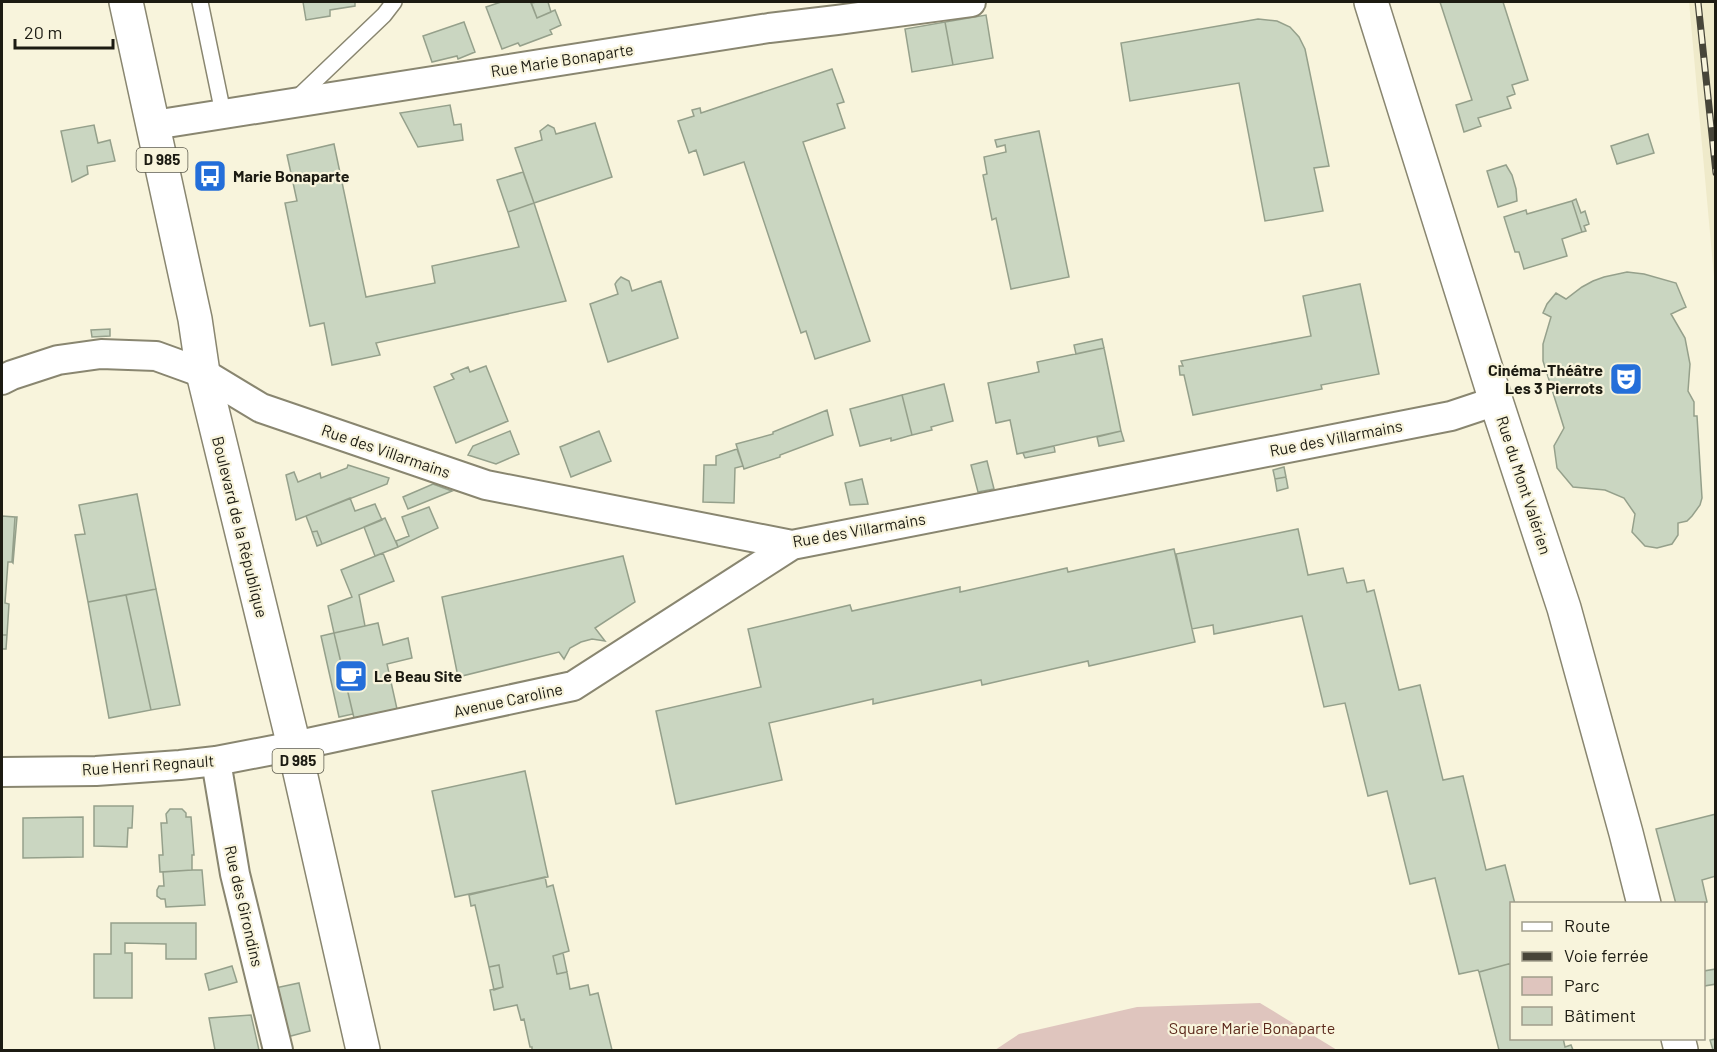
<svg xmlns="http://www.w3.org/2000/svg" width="1717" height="1052" viewBox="0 0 1717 1052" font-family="Barlow,sans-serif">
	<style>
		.built { fill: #efeaca }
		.green { fill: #dfc5be }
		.building { fill: #cad6c1; stroke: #95a08b; stroke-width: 1.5 }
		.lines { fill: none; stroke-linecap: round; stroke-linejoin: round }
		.service-casing { stroke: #898670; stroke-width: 18 }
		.minor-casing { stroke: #898670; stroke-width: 32 }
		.secondary-casing { stroke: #898670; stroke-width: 36 }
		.primary-casing { stroke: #898670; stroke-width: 36 }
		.service { stroke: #fff; stroke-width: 15 }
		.minor { stroke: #fff; stroke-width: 28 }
		.secondary { stroke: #fff; stroke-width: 33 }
		.primary { stroke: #fff; stroke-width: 33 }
		.rail-casing { stroke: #474539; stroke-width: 7 }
		.rail { stroke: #f8f4dc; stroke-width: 4.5; stroke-dasharray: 14; stroke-linecap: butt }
		.labels { text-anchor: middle; stroke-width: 4.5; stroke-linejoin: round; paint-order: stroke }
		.shield { fill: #f8f4dc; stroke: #5e5c4f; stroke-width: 1.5 }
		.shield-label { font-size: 15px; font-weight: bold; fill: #1c1b12 }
		.street-label { font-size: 16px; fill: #1c1b12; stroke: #f8f4dc }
		.poi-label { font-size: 16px; font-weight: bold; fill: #1c1b12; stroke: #f8f4dc; text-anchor: start }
		.park-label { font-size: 16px; fill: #5b281b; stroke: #f8f4dc }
	</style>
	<rect width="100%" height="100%" fill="#f8f4dc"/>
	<!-- built -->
	<path class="built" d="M1689 2H1715V288Z"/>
	<!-- green -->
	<path class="green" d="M1260 1003 1337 1050H995L1019 1034 1137 1007Z"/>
	<!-- building -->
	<path class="building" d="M303 2H355V6L330 10V16L306 20Z
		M501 2H531L537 18 555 10 561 25 550 30 552 34 520 46 518 43 502 49 486 7Z
		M537 2H548L551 12 537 18 531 3Z
		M1440 2H1503L1528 80 1512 85 1515 94 1507 97 1511 108 1478 118 1481 126 1464 132 1456 105 1472 100Z
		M986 15 993 58 953 65 945 22Z
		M1258 19 1277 21 1290 27 1299 37 1305 49 1329 166 1314 168 1323 211 1265 221 1239 83 1130 101 1121 43Z
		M464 22 475 52 458 59 457 56 432 62 423 36Z
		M945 22 953 65 912 72 905 29Z
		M832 69 844 102 837 104 845 128 803 142 870 341 815 359 806 331 801 333 744 162 704 175 696 150 689 153 678 121 694 116 692 110 700 108 701 113Z
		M450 105 454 125 461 124 463 140 418 147 400 113Z
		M595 123 612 177 534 203 515 148 542 140 540 131 548 125 554 128 556 134Z
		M94 125 98 143 110 140 115 161 87 166 88 174 72 182 61 131Z
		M1039 131 1069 277 1011 289 996 218 992 220 983 175 987 174 984 157 1006 152 1005 145 997 147 995 140Z
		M1648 134 1654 153 1617 164 1611 146Z
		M334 144 366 297 435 283 432 266 519 247 508 212 534 203 566 301 376 343 380 355 332 365 324 323 310 326 285 203 297 201 287 155Z
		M1506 165 1512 175 1516 189 1517 201 1498 207 1487 171Z
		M523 172 534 203 508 212 497 180Z
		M1576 199 1581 213 1585 211 1589 224 1584 226 1586 231 1582 232 1572 201Z
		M1572 201 1582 232 1562 239 1567 256 1524 269 1519 252H1515L1504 217 1526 210 1527 214Z
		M1627 272 1644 274 1676 283 1686 307 1671 314 1685 338 1690 364 1688 391 1694 402V416H1697L1702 498 1700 505 1692 516 1687 521 1678 523V535L1672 544 1657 548 1645 546 1632 532 1635 514 1624 498 1605 490 1573 487 1557 468 1554 446 1564 428 1543 361V344L1551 317 1543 313 1547 304 1556 293 1566 299 1582 287 1593 281 1604 277Z
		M621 277 629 281 632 291 661 281 678 338 608 362 590 304 618 294 615 284 617 281Z
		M1360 284 1379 374 1321 385 1322 389 1193 415 1184 375H1180L1179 366H1183L1181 361 1311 336 1303 296Z
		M110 329V336L92 337 91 330Z
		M1102 339 1104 348 1076 354 1074 345Z
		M1104 348 1121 431 1017 454 1010 420 996 423 988 383 1039 372 1037 362Z
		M486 366 508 421 456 443 434 387 454 379 451 374 468 367 470 372Z
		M944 384 953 421 931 427 932 430 912 435 902 395Z
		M902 395 912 435 891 441V438L860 446 850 409Z
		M827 410 833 435 780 455V457L744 469 736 444 773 434V432Z
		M510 431 519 454 496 464 468 455 473 446Z
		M599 431 611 461 571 477 560 447Z
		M1121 431 1124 441 1099 446 1097 437Z
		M1054 446 1055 452 1025 458 1023 453Z
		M737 449 743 466 735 468 734 503 703 502 704 465H716V456Z
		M987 461 994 489 978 492 971 465Z
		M348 465 389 478 387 484 296 520 286 475 294 472 298 482 320 473 321 478 347 468Z
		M1284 467 1286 477 1275 479 1273 470Z
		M1286 477 1288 488 1277 491 1275 479Z
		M862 479 868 504 850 505 845 483Z
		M433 484 452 491 408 509 403 497Z
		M137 494 156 589 88 602 75 535 85 534 79 505Z
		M350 498 355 511 375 504 382 520 322 544 317 531 312 532 306 516Z
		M429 507 438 528 398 547 396 541 409 536 402 517Z
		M2 516 15 517 12 562H8L5 603 9 604 7 635H2Z
		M15 517H17L13 563 12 562Z
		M385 518 398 547 375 556 364 527Z
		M1298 529 1308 575 1343 568 1347 583 1364 580 1367 592 1374 590 1399 690 1420 685 1443 780 1463 776 1486 870 1505 865 1515 904H1512V963L1479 972 1478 970 1459 974 1435 878 1410 884 1387 791 1368 796 1345 703 1324 707 1302 616 1214 634 1213 625 1192 629 1176 554Z
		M317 531 322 544 317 546 312 532Z
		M1174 549 1195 642 1089 666 1088 661 982 685 981 680 873 704V699L769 723 782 780 676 804 656 711 761 687 748 629 850 605 852 611 960 587V592L1067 568 1068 572Z
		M383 553 394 581 359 595 365 626 334 633 328 606 352 597 341 570Z
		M623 556 635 602 595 628 605 641 592 639 581 642 570 648 564 659 559 652 458 677 442 597Z
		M156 589 180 705 151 710 126 595Z
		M126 595 151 710 109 718 88 602Z
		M378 623 383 645 408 638 412 658 387 664 397 709 354 718 334 633Z
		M334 633 353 714 339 717 321 636Z
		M2 635H7L6 649H2Z
		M525 771 548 877 455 897 432 791Z
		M94 806H133L132 828H128L127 847 94 846Z
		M170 809H182L186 813V817H191L194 855H192V870L160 872 159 855H163L161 823H167L166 814Z
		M1716 814V876L1702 880 1707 902 1700 904H1676L1656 829Z
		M83 817V857L23 858V818Z
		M192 870H202L205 905 166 907 165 899H161L157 896V890L159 886H164L163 872Z
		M545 877 547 887 553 885 569 951 553 956 557 974 567 972 570 989 588 985 590 995 598 993 612 1050H532V1047H530L524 1019 521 1020 517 1005 494 1010 490 990 503 987 499 965 489 967 475 905 471 906 469 895Z
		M111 923H196V959H166V944L125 943V953H132V998H94V954H111Z
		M563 953 567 972 557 974 553 956Z
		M1512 963V1038H1563L1565 1047 1571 1045 1573 1050H1499L1479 972Z
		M499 965 503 987 494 990 489 967Z
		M232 966 237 982 209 990 205 974Z
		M1716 969V984L1704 986V971Z
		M299 983 310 1031 287 1037 275 988Z
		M251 1015 259 1050H215L209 1018Z
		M1716 1039V1050H1713L1710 1040Z"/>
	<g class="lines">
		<defs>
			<path id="service" d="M200 2 223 113
				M294 101 384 15 394 2"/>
			<path id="minor" d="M154 125 769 28 837 20 971 2
				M2 380 12 375 58 360 101 354 156 356 203 373 261 408 486 485 792 545 1451 416 1496 401
				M216 761 235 874 278 1050
				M2 772 96 771 180 765 216 761 294 746 573 686 792 545"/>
			<path id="secondary" d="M1371 2 1496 401 1564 608 1626 833 1644 904
				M1678 1038 1681 1050"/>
			<path id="primary" d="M126 2 195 319 203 373 294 746 363 1050"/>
		</defs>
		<!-- service casing -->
		<use href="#service" class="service-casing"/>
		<!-- minor casing -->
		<use href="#minor" class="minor-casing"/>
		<!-- secondary casing -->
		<use href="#secondary" class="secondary-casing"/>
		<!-- primary casing -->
		<use href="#primary" class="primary-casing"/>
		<!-- service -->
		<use href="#service" class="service"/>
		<!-- minor -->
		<use href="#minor" class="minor"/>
		<!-- secondary -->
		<use href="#secondary" class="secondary"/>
		<!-- primary -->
		<use href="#primary" class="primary"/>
		<defs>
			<path id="rail" d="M1698 2 1716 173"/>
		</defs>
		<!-- rail casing -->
		<use href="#rail" class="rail-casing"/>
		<!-- rail -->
		<use href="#rail" class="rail"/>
	</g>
	<!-- icons -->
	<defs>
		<symbol id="bus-square" viewBox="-11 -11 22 22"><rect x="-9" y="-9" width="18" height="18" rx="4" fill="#246ed9" stroke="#f8f4dc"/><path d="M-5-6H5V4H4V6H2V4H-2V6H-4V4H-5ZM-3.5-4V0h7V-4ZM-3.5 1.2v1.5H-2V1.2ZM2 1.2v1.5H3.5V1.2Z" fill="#fff"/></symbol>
		<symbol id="theatre-square" viewBox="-11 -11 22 22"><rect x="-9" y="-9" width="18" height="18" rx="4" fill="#246ed9" stroke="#f8f4dc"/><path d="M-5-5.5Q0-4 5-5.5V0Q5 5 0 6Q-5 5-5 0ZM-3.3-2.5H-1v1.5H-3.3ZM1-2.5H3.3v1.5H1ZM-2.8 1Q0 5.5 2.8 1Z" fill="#fff"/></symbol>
		<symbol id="cafe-square" viewBox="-11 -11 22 22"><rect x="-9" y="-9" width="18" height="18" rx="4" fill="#246ed9" stroke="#f8f4dc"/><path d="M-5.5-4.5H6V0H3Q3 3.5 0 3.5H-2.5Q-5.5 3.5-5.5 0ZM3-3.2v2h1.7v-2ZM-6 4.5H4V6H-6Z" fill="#fff"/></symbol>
	</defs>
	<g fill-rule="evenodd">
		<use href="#bus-square" x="191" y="157" width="38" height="38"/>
		<use href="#theatre-square" x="1607" y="360" width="38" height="38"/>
		<use href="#cafe-square" x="332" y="657" width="38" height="38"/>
	</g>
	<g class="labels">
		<!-- shield labels -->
		<g class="shield">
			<rect x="136.5" y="148" width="51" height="24" rx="4.5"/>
			<rect x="272.5" y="749" width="51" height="24" rx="4.5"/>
		</g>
		<g class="shield-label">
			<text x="162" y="165">D 985</text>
			<text x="298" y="766">D 985</text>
		</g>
		<!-- street labels -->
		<g class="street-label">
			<text transform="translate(562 60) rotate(-9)" y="6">Rue Marie Bonaparte</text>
			<text transform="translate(1336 438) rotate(-11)" y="6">Rue des Villarmains</text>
			<text transform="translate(386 451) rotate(19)" y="6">Rue des Villarmains</text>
			<text transform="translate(1524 485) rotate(72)" y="6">Rue du Mont Valérien</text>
			<text transform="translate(240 527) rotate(76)" y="6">Boulevard de la République</text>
			<text transform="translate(859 530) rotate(-10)" y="6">Rue des Villarmains</text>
			<text transform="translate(508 700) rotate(-12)" y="6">Avenue Caroline</text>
			<text transform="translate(148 765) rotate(-4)" y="6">Rue Henri Regnault</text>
			<text transform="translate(244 906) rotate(77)" y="6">Rue des Girondins</text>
		</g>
		<!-- poi labels -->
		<g class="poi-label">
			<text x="233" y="182">Marie Bonaparte</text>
			<text x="1603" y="376" text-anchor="end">Cinéma-Théâtre<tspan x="1603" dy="18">Les 3 Pierrots</tspan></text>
			<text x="374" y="682">Le Beau Site</text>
		</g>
		<!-- park labels -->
		<g class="park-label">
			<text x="1252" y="1034">Square Marie Bonaparte</text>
		</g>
	</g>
	<!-- border -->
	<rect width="1717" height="1052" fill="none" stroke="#1c1b12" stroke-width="6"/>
	<!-- legend -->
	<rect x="1510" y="902" width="195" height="138" fill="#f8f4dc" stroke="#a09d8b" stroke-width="1.5"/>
	<rect x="1522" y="922" width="30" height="9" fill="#ffffff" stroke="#a09d8b" stroke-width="1.5"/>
	<text x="1564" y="932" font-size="18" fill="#1c1b12">Route</text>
	<rect x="1522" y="952" width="30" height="9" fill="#474539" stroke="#a09d8b" stroke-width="1.5"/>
	<text x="1564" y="962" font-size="18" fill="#1c1b12">Voie ferrée</text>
	<rect x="1522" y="977" width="30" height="18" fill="#dfc5be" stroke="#a09d8b" stroke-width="1.5"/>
	<text x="1564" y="992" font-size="18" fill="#1c1b12">Parc</text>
	<rect x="1522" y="1007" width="30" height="18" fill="#cad6c1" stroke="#a09d8b" stroke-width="1.5"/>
	<text x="1564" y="1022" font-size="18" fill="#1c1b12">Bâtiment</text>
	<!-- scale -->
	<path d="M15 39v9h98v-9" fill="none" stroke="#1c1b12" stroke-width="3"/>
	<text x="24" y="39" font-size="18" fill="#1c1b12" stroke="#f8f4dc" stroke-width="4.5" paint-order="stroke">20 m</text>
</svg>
